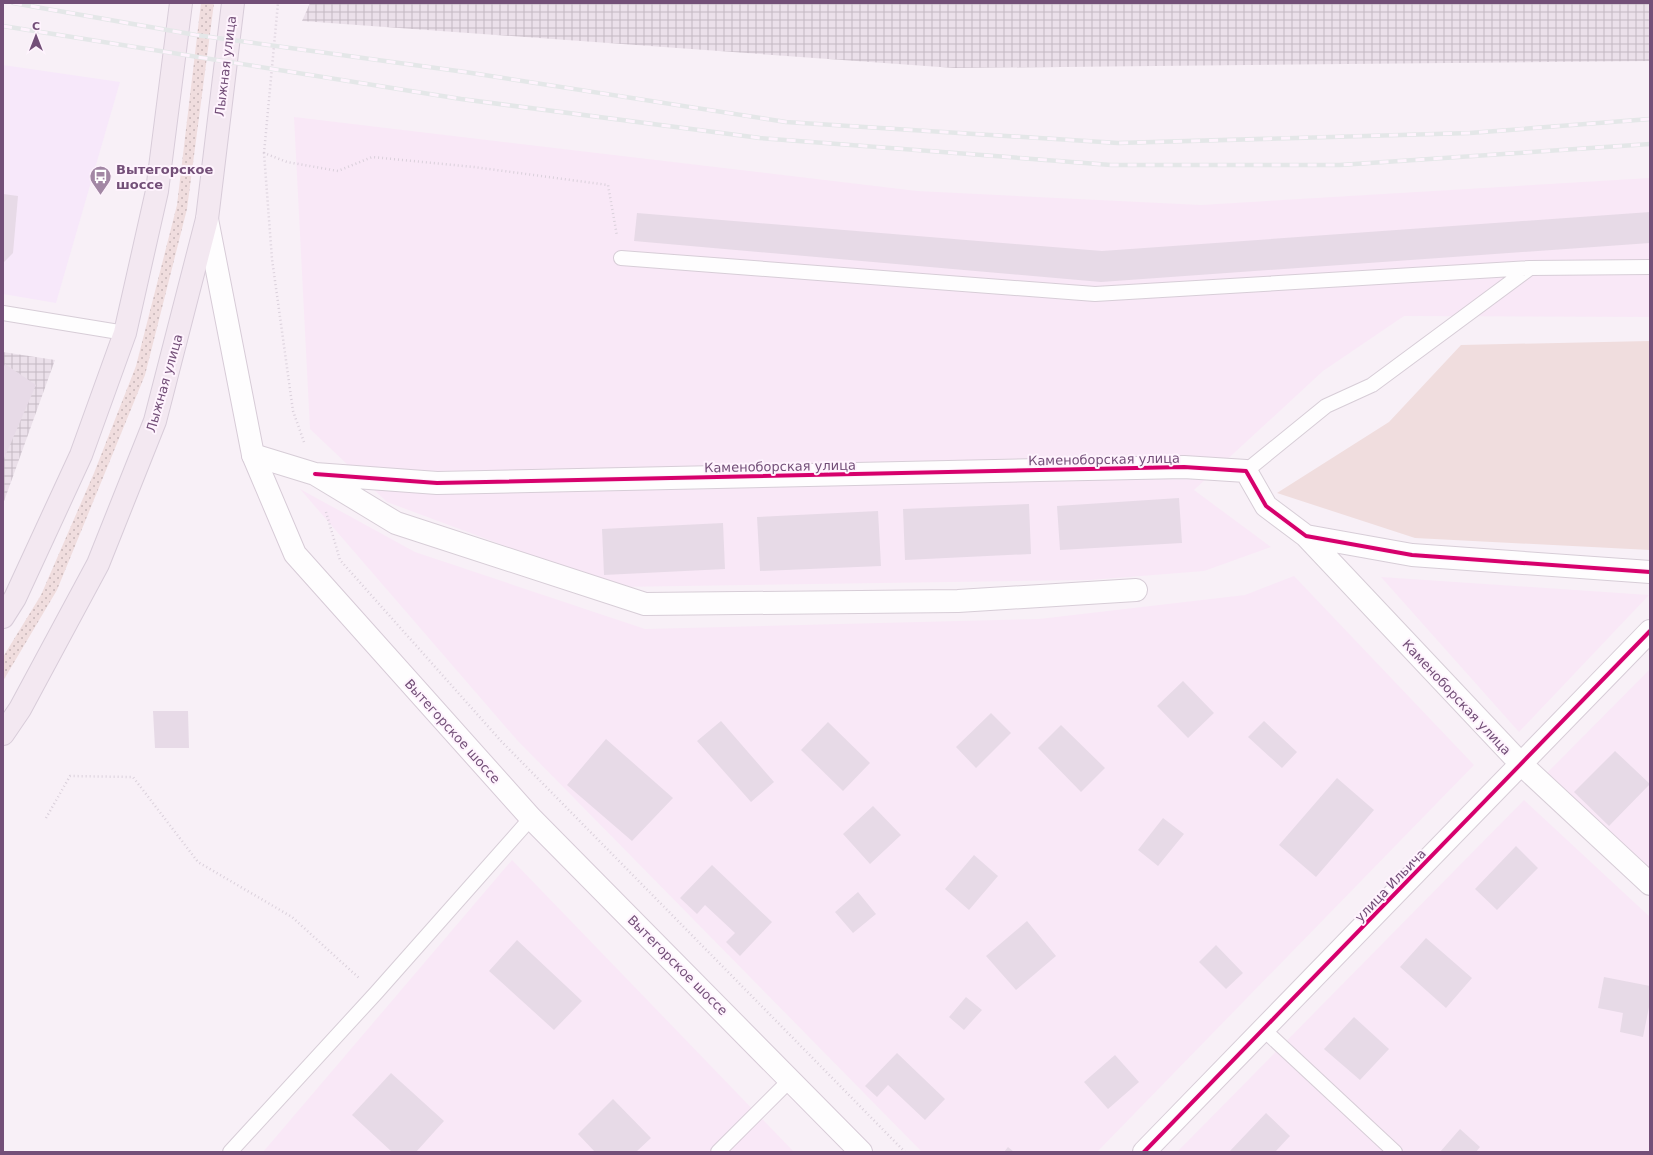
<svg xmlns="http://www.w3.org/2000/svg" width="1653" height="1155" viewBox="0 0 1653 1155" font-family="'DejaVu Sans',sans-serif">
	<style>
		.residential { fill: #f9e8f7 }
		.commercial { fill: #f7e8fa }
		.industrial { fill: url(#industrial-grid) }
		.grass { fill: url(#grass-dots) }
		.park { fill: #f0ddde }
		.building { fill: #e7dae7 }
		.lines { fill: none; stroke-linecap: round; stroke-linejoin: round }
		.service-casing { stroke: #d7cdd7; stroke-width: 16 }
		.minor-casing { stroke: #d7cdd7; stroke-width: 24 }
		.secondary-casing { stroke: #d7cbd7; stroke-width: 24 }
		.primary-casing { stroke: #d8ccd9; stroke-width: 24 }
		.path { stroke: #dad0db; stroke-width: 2.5; stroke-dasharray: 1 3; stroke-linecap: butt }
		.service { stroke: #fefdfe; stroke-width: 14 }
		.minor { stroke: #fefdfe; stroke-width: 22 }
		.secondary { stroke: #fefdfe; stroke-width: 22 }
		.primary { stroke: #f3e8f1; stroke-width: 22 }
		.rail-casing { stroke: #e4e7e8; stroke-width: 4.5 }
		.rail { stroke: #fef3fd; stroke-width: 3; stroke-dasharray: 9; stroke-linecap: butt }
		.cycleway-casing { stroke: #fef3fd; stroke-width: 6 }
		.cycleway { stroke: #d6006c; stroke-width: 4 }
		.labels { text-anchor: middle; stroke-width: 4; stroke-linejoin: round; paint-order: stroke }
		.street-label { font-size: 13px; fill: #734f78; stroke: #fef3fd }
		.poi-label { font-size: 13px; font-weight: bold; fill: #734f78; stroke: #fef3fd; text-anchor: start }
	</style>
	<defs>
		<pattern id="industrial-grid" width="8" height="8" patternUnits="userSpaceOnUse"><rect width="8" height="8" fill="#ebe0ea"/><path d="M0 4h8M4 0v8" fill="none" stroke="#c3b8c2"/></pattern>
		<pattern id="grass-dots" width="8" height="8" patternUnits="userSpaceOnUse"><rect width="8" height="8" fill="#f0ddde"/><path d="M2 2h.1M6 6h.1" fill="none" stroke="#c7b6b9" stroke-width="1.8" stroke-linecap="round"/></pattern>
	</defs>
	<rect width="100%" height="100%" fill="#f8f0f7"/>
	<!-- residential -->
	<path class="residential" d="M294 117 917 191 1201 205 1650 178V317L1404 316 1323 371 1194 490 1271 547 1204 571 1090 580 615 587 387 502 310 429Z
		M300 489 415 552 645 629 1039 619 1245 595 1294 576 1474 765 1097 1152H922L517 740Z
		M1381 577 1649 595 1519 732Z
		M1650 669V868L1546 774Z
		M1524 800 1650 917V1152H1177Z
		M512 860 794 1152H263Z"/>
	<!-- commercial -->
	<path class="commercial" d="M3 65 120 82 56 303 3 294Z"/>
	<!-- industrial -->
	<path class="industrial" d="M310 3H1650V61L954 68 302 21Z
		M3 352 55 360 3 504Z"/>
	<!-- grass -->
	<path class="grass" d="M201 3H214L187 209 145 375 57 590 3 681V657L41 595 94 473 136 366 177 205Z"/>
	<!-- park -->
	<path class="park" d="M1650 341V550L1415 538 1277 493 1389 422 1461 345Z"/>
	<!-- building -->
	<path class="building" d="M3 194 18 196 13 253 3 263Z
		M1650 212V243L1101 282 634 241 637 213 1102 251Z
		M5 364 36 385 3 461V369Z
		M1179 498 1182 543 1060 550 1057 506Z
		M1029 504 1031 554 905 560 903 509Z
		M878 511 881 566 760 571 757 517Z
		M723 523 725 569 604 575 602 529Z
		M1183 681 1214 713 1188 738 1157 706Z
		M153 711H188L189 748H155Z
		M991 713 1011 733 976 768 956 747Z
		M721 721 774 782 751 802 697 741Z
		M1264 721 1297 752 1282 768 1248 737Z
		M828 722 870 763 843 791 801 750Z
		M1061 725 1105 768 1081 792 1038 748Z
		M606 739 673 798 632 841 567 785Z
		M1615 751 1650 784 1609 826 1574 792Z
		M1337 778 1374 810 1316 877 1279 845Z
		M873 806 901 835 870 864 843 834Z
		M1163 818 1184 834 1158 866 1138 850Z
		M1516 846 1538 868 1497 910 1475 889Z
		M974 855 998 876 969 910 945 889Z
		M712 865 772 922 740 956 726 942 735 933 705 905 697 914 680 898Z
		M858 892 876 914 853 933 835 912Z
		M1027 921 1056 956 1016 990 986 956Z
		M1426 938 1472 978 1446 1008 1400 967Z
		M517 940 582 1001 554 1030 489 971Z
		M1216 945 1243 973 1226 989 1199 962Z
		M1604 977 1650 986V1002L1643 1037 1620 1032 1623 1013 1598 1008Z
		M966 997 982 1010 964 1030 949 1017Z
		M1354 1017 1389 1049 1360 1080 1324 1049Z
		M897 1053 945 1099 925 1120 888 1085 877 1097 865 1086Z
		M1115 1055 1139 1082 1108 1109 1084 1082Z
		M391 1073 444 1121 416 1152H392L352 1115Z
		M613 1099 651 1138 636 1152H595L578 1134Z
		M1266 1113 1290 1136 1275 1152H1229Z
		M1460 1129 1480 1147 1476 1152H1440Z
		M1008 1147 1014 1152H1004Z"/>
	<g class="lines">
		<defs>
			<path id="service" d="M621 258 1095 294 1530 268 1650 267
				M3 313 125 333
				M1246 471 1326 406 1372 385 1530 268
				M1263 1029 1395 1152
				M230 1152 376 993 531 818
				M718 1152 791 1079"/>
			<path id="minor" d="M253 455 315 474 396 523 645 604 958 601 1136 590
				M315 474 437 483 1184 467 1246 471 1266 506 1306 536 1412 555 1650 572
				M1306 536 1521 764 1650 884
				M1144 1152 1650 631"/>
			<path id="secondary" d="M207 219 253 455 295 554 531 818 861 1152"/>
			<path id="primary" d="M3 617 15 598 81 455 125 333 157 191 181 3
				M3 734 20 709 98 564 155 421 207 219 233 3"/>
		</defs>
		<!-- service casing -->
		<use href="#service" class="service-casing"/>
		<!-- minor casing -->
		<use href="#minor" class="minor-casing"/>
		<!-- secondary casing -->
		<use href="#secondary" class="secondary-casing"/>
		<!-- primary casing -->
		<use href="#primary" class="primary-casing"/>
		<!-- path -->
		<path class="path" d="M264 153 278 3
			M304 442 293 411 272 259 264 153 287 162 338 171 372 157 474 167 608 185 617 236
			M326 512 340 560 501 741 905 1152
			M46 818 70 776 133 777 198 862 292 917 359 978"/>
		<!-- service -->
		<use href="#service" class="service"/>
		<!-- minor -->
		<use href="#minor" class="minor"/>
		<!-- secondary -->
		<use href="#secondary" class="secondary"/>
		<!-- primary -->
		<use href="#primary" class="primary"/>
		<defs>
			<path id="rail" d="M13 3 196 35 465 72 786 122 1118 143 1470 133 1650 119
				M3 26 461 99 760 138 1111 165H1340L1650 144"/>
		</defs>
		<!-- rail casing -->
		<use href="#rail" class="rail-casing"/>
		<!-- rail -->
		<use href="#rail" class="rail"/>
		<defs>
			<path id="cycleway" d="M315 474 437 483 1184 467 1246 471 1266 506 1306 536 1412 555 1650 572
				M1144 1152 1650 631"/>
		</defs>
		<!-- cycleway casing -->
		<use href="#cycleway" class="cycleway-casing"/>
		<!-- cycleway -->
		<use href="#cycleway" class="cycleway"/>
	</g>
	<!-- icons -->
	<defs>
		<symbol id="bus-pin" viewBox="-11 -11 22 30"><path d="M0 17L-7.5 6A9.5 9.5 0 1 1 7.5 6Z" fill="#a287a4" stroke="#fef3fd"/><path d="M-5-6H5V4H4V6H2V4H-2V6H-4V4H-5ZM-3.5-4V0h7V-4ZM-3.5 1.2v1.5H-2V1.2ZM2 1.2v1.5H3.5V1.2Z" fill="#fff"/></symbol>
	</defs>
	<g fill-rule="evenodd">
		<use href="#bus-pin" x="88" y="164" width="25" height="34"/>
	</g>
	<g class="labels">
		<!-- street labels -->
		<g class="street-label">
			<text transform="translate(225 66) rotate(-83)" y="5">Лыжная улица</text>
			<text transform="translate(164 383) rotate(-74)" y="5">Лыжная улица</text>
			<text transform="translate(1104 459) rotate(-1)" y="5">Каменоборская улица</text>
			<text transform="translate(780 466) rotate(-1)" y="5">Каменоборская улица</text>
			<text transform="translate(1457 697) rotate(47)" y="5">Каменоборская улица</text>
			<text transform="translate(453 731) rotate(48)" y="5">Вытегорское шоссе</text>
			<text transform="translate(1390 885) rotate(-46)" y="5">улица Ильича</text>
			<text transform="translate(678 965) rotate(45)" y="5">Вытегорское шоссе</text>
		</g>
		<!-- poi labels -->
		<g class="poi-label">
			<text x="116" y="174">Вытегорское<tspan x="116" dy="15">шоссе</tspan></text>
		</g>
	</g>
	<!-- border -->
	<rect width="1653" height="1155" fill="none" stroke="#734f78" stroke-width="8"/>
	<!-- north arrow -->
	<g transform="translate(36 36)" stroke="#fef3fd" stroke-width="3" paint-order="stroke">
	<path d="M0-3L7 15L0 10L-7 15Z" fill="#734f78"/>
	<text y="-6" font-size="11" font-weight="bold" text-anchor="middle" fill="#734f78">С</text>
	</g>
</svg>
